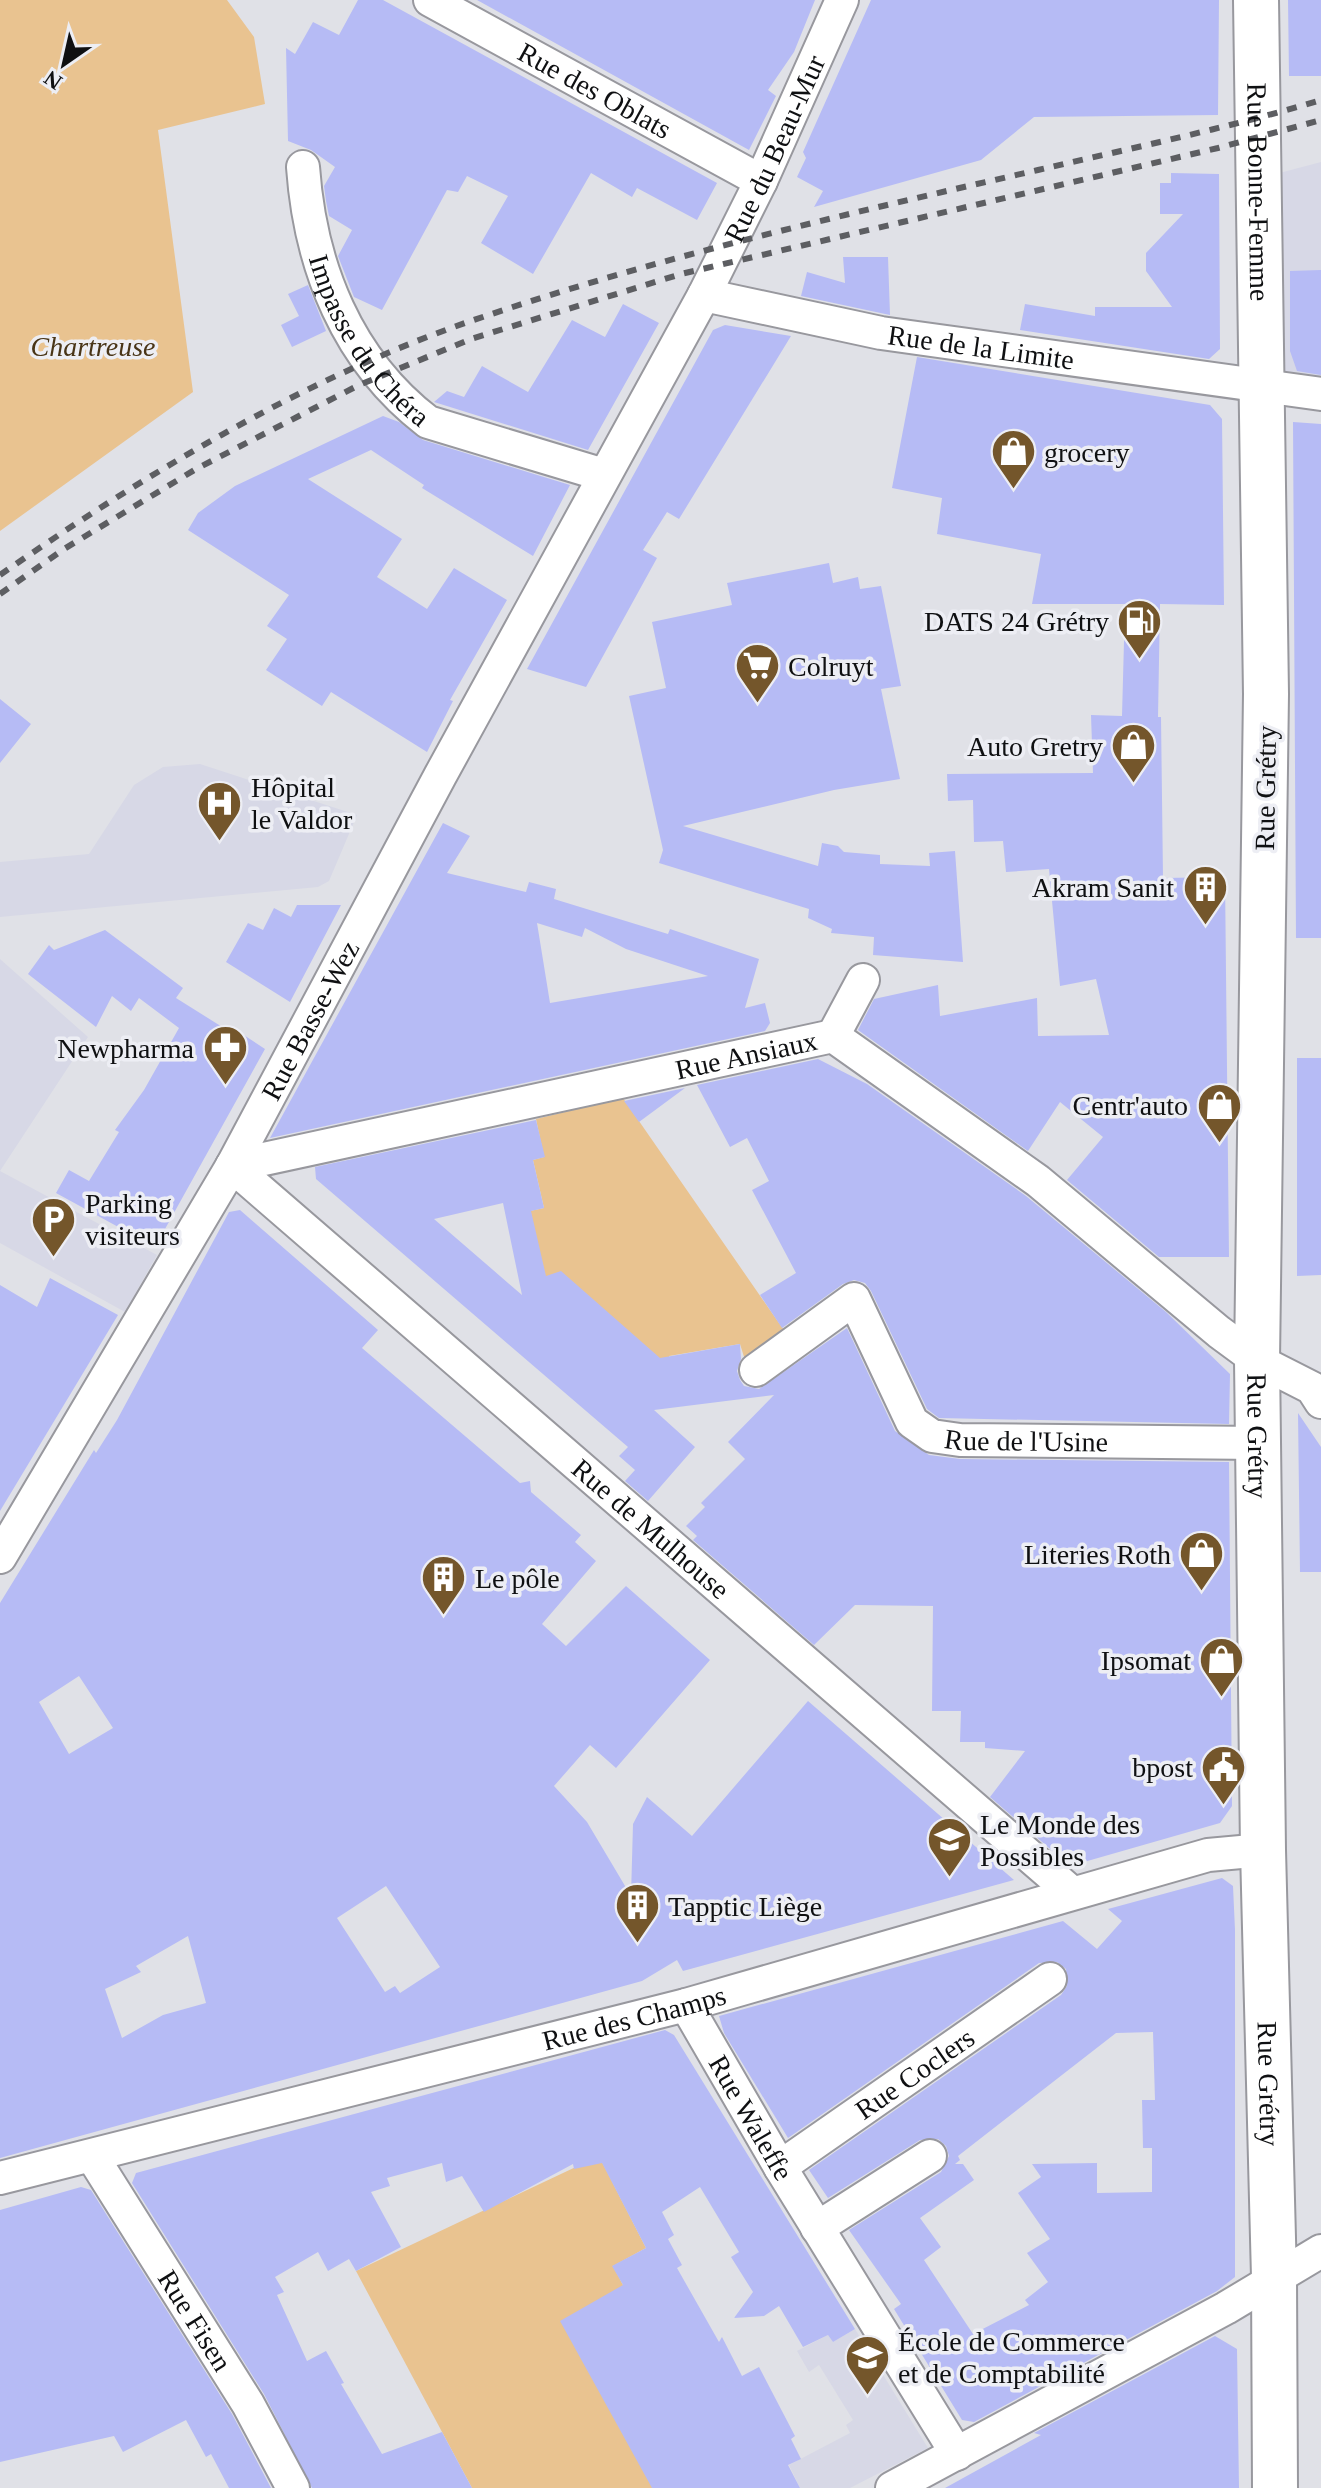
<svg xmlns="http://www.w3.org/2000/svg" width="1321" height="2488" viewBox="0 0 1321 2488" font-family="Georgia,serif">
	<style>
		.built { fill: #d7d8e6 }
		.green { fill: #e9c390 }
		.building { fill: #b6bbf5; fill-rule: evenodd }
		.lines { fill: none; stroke-linecap: round; stroke-linejoin: round }
		.street-casing { stroke: #98989e; stroke-width: 36 }
		.secondary-casing { stroke: #98989e; stroke-width: 48 }
		.street { stroke: #fff; stroke-width: 32 }
		.secondary { stroke: #fff; stroke-width: 44 }
		.rail { stroke: #5d5e62; stroke-width: 6; stroke-dasharray: 10 10; stroke-linecap: butt }
		.labels { text-anchor: middle; stroke-width: 7; stroke-linejoin: round; paint-order: stroke }
		.street-label { font-size: 28px; fill: #0f1012; stroke: #edeef4 }
		.park-label { font-size: 28px; font-style: italic; fill: #493517; stroke: #edeef4 }
		.poi-label { font-size: 28px; fill: #0f1012; stroke: #edeef4; text-anchor: start }
	</style>
	<rect width="100%" height="100%" fill="#e0e1e7"/>
	<!-- built -->
	<path class="built" d="M1321 162V384L1266 376 1268 176Z
		M200 764 357 815 329 881 318 887 0 917V862L89 854 134 785 163 767Z
		M0 959 88 1037 0 1171Z
		M0 1171 157 1255 125 1312 0 1243Z
		M855 2329 928 2448 850 2488H800L789 2465 850 2433 846 2425 853 2420 819 2365 809 2372 797 2351 828 2335 833 2342Z"/>
	<!-- green -->
	<path class="green" d="M0 0H227L254 37 265 104 158 130 193 392 0 531Z
		M623 1098 788 1336 745 1360 740 1344 669 1356 679 1380 544 1277 530 1211 544 1208 533 1160 544 1157 536 1119Z
		M599 2156 646 2248 613 2266 623 2285 652 2488H472L356 2271Z"/>
	<!-- building -->
	<path class="building" d="M358 0H383L717 183 697 220 637 188 632 197 591 173 533 274 481 243 508 196 467 176 458 192 447 190 382 310 354 297 338 256 352 230 329 216 326 201 324 186 335 167 311 150 288 141 286 48 295 54 313 22 339 35Z
		M477 0H815L794 52 768 90 776 96 749 150Z
		M871 0H1219L1218 115 1034 117 981 160 814 207 823 191 797 177 806 158 803 152Z
		M1288 0H1321V76H1289Z
		M1171 173 1219 174 1220 349 1209 359 1020 330 1025 304 1095 316V307H1172L1146 271V253L1183 214H1160V183H1171Z
		M843 257H888L890 315 801 296 807 272 845 283Z
		M1321 270V375L1297 371 1290 351V271Z
		M308 285 326 331 292 347 281 325 299 316 288 294Z
		M623 304 659 323 588 450 434 402 447 391 464 397 482 366 528 392 572 320 605 337Z
		M725 325 791 336 679 519 667 512 643 550 657 558 586 687 527 669 713 330Z
		M917 357 1210 405 1222 419 1224 605 1160 604 1158 717H1161L1163 878 1225 877 1229 1257H1159L1067 1180 1103 1137 1060 1102 1028 1151 858 1030 874 999 938 985 940 1016 1037 998 1038 1036 1109 1035 1096 979 1060 986 1049 869 1006 872 1003 841 974 842 973 800 948 801 947 774 1093 773 1091 715 1122 716 1125 604H1032L1041 554 937 534 942 498 892 488Z
		M383 416 399 422 423 440 570 485 533 556 422 488 424 485 371 450 308 479 402 539 377 577 427 609 454 568 507 600 450 700 453 701 427 752 331 692 322 706 266 670 287 639 267 626 289 595 188 530 198 513 235 486Z
		M1293 422 1321 424V938H1296Z
		M829 563 833 583 858 577 860 589 881 586 901 686 881 689 900 779 834 790 683 826 818 866 822 843 838 846 844 852 880 855V864L930 866 929 853 955 851 963 962 873 955 874 937 831 933 832 929 808 918 809 909 659 863 663 850 629 696 666 688 652 622 732 605 727 583Z
		M0 699 31 724 0 763Z
		M443 823 470 836 447 873 526 892 529 882 556 889 554 899 668 934 670 929 759 959 745 1008 765 1003 770 1023 765 1031 270 1138ZM537 923 582 937 585 928 626 949 708 976 550 1003Z
		M297 905H341L290 1002 226 962 248 923 263 930 274 908 291 917Z
		M105 930 183 988 176 998 227 1030 230 1026 265 1049 155 1247 56 1193 69 1170 89 1181 119 1132 115 1130 144 1090 179 1028 139 998 131 1011 112 996 96 1027 28 974 49 945 54 950Z
		M1297 1058H1321V1275L1297 1276Z
		M818 1059 867 1084 1026 1196 1166 1312 1230 1374 1229 1424 939 1418 927 1409 871 1291 865 1283 854 1280 843 1284 782 1328 760 1295 796 1273 752 1190 769 1181 747 1138 730 1147 697 1085Z
		M685 1088 639 1122 624 1101Z
		M536 1120 545 1157 533 1160 544 1208 531 1211 546 1276 561 1271 660 1358 740 1344 741 1359 737 1371 740 1380 744 1386 759 1389 847 1328 895 1431 929 1455 960 1459 1229 1462 1232 1806 1220 1823 1070 1866 990 1797 1025 1751 985 1748V1742H960L961 1711H932L933 1606 855 1605 814 1645 693 1540 697 1536 686 1526 705 1507 701 1503 745 1459 728 1442 774 1395 654 1410 695 1447 648 1501 625 1481 635 1470 619 1456 628 1447 316 1179 315 1167ZM503 1203 522 1295 434 1219Z
		M240 1210 378 1330 362 1348 520 1483 530 1481 531 1492 581 1535 575 1542 596 1561 542 1624 566 1646 626 1586 710 1660 616 1768 590 1745 554 1786 587 1822 631 1896 633 1824 647 1797 692 1836 808 1701 1014 1880 683 1971 677 1960 642 1981 0 2158V1603L94 1450 96 1453 117 1420 229 1212ZM79 1676 113 1728 69 1754 39 1702ZM386 1886 440 1967 400 1993 395 1986 385 1992 337 1918ZM188 1936 206 2003 163 2015 122 2038 105 1989 141 1972 136 1966Z
		M50 1278 118 1315 0 1511V1285L37 1307Z
		M1298 1413 1321 1447V1572H1300Z
		M1222 1878 1233 1886 1235 1930V2277L1217 2291 974 2422 962 2420 894 2309 901 2304 849 2230 941 2172 949 2156 946 2146 938 2139 920 2140 828 2198 809 2170 1061 1995 1067 1986 1066 1969 1057 1962 1039 1963 788 2138 724 2033 719 2016 1063 1921 1097 1949 1122 1921 1108 1909ZM1153 2032 1155 2100H1142L1143 2148H1152V2192L1097 2193V2163L1032 2164 1041 2177 1018 2193 1050 2239 1027 2253 1048 2282 1025 2300 1029 2305 973 2334 924 2260 941 2247 920 2218 974 2180 963 2164H955L960 2160 958 2156 1116 2033Z
		M665 2030 674 2035 855 2329 833 2342 828 2335 803 2347 779 2306 764 2316 734 2318 753 2292 731 2257 739 2252 700 2187 662 2212 674 2235 668 2239 682 2265 677 2268 719 2342 722 2337 742 2376 759 2367 795 2436 791 2439 801 2459 788 2465 800 2488H652L560 2321 623 2285 612 2266 646 2248 602 2163 574 2169 573 2164 484 2212 462 2176 446 2182 442 2163 387 2178 390 2186 371 2192 401 2247 356 2271 349 2259 328 2271 318 2252 275 2277 284 2292 277 2295 307 2361 326 2351 344 2383 341 2384 382 2454 442 2432 472 2488H312L264 2394 132 2183 136 2173Z
		M81 2187 91 2190 232 2414 271 2488H229L211 2454 206 2457 186 2420 123 2452 114 2436 0 2462V2210Z
		M1215 2336 1237 2349 1239 2488H945L1041 2435 1034 2433Z"/>
	<g class="lines">
		<defs>
			<g id="street">
				<path id="s1" d="M430 0 761 181"/>
				<path id="s2" d="M303 167C310 266 347 360 428 422L604 475"/>
				<path id="s3" d="M704 295 881 333 1321 394"/>
				<path d="M833 1036 863 980"/>
				<path id="s4" d="M232 1166 833 1036 1038 1181 1219 1332 1257 1360 1312 1388 1321 1402"/>
				<path id="s5" d="M232 1166 1071 1892"/>
				<path id="s6" d="M756 1370 854 1299 912 1422 932 1436 960 1440 1259 1443"/>
				<path id="s7" d="M0 1557 232 1166 440 776 704 295 761 181 842 0"/>
				<path id="s8" d="M686 2005 780 2167 957 2454"/>
				<path id="s9" d="M92 2156 248 2404 293 2488"/>
				<path id="s10" d="M780 2167 1050 1979"/>
				<path id="s11" d="M0 2178 686 2005 1208 1855 1263 1850"/>
				<path d="M817 2228 930 2156"/>
				<path d="M892 2488 1226 2308 1321 2251"/>
			</g>
			<g id="secondary">
				<path id="s12" d="M1256 0 1266 694 1257 1360 1263 1850 1274 2277 1275 2488"/>
			</g>
		</defs>
		<!-- street casing -->
		<use href="#street" class="street-casing"/>
		<!-- secondary casing -->
		<use href="#secondary" class="secondary-casing"/>
		<!-- street -->
		<use href="#street" class="street"/>
		<!-- secondary -->
		<use href="#secondary" class="secondary"/>
		<!-- rail -->
		<path class="rail" d="M0 575C144 475 301 380 468 322 654 258 846 214 1038 170 1132 148 1228 128 1321 100
			M0 594 64 549 196 469 359 385 471 339 681 274 1218 148 1321 120"/>
	</g>
	<!-- icons -->
	<defs>
		<symbol id="shop-pin" viewBox="-11 -11 22 30"><path d="M0 17L-7.5 6A9.5 9.5 0 1 1 7.5 6Z" fill="#74562b" stroke="#edeef4"/><path d="M-5-2.5h2.3a2.7 3.5 0 0 1 5.4 0H5L5.5 6h-11ZM-1.5-2.5h3a1.5 2.3 0 0 0-3 0Z" fill="#fff"/></symbol>
		<symbol id="fuel-pin" viewBox="-11 -11 22 30"><path d="M0 17L-7.5 6A9.5 9.5 0 1 1 7.5 6Z" fill="#74562b" stroke="#edeef4"/><path d="M-5.5-6h7V0h2V4h1.3V-2.5L3-4.5l.8-.8L6-3V5H2.5V1h-1V6h-7ZM-4.2-4.7v3.2H.2V-4.7Z" fill="#fff"/></symbol>
		<symbol id="supermarket-pin" viewBox="-11 -11 22 30"><path d="M0 17L-7.5 6A9.5 9.5 0 1 1 7.5 6Z" fill="#74562b" stroke="#edeef4"/><path d="M-6-5.5h2.5l.6 2H6L4.5 2H-2.5L-4.4-4H-6ZM-1.5 3.2a1.3 1.3 0 1 0 .1 0ZM3 3.2a1.3 1.3 0 1 0 .1 0Z" fill="#fff"/></symbol>
		<symbol id="hospital-pin" viewBox="-11 -11 22 30"><path d="M0 17L-7.5 6A9.5 9.5 0 1 1 7.5 6Z" fill="#74562b" stroke="#edeef4"/><path d="M-5-5h3v3.5h4V-5h3V5h-3V1.5h-4V5h-3Z" fill="#fff"/></symbol>
		<symbol id="building-pin" viewBox="-11 -11 22 30"><path d="M0 17L-7.5 6A9.5 9.5 0 1 1 7.5 6Z" fill="#74562b" stroke="#edeef4"/><path d="M-4-6H4V6H1V3H-1V6H-4ZM-2.5-4.3h1.7v1.8h-1.7ZM.8-4.3h1.7v1.8H.8ZM-2.5-1h1.7V.8h-1.7ZM.8-1h1.7V.8H.8Z" fill="#fff"/></symbol>
		<symbol id="pharmacy-pin" viewBox="-11 -11 22 30"><path d="M0 17L-7.5 6A9.5 9.5 0 1 1 7.5 6Z" fill="#74562b" stroke="#edeef4"/><path d="M-2-6h4v4h4v4h-4v4h-4v-4h-4v-4h4Z" fill="#fff"/></symbol>
		<symbol id="parking-pin" viewBox="-11 -11 22 30"><path d="M0 17L-7.5 6A9.5 9.5 0 1 1 7.5 6Z" fill="#74562b" stroke="#edeef4"/><path d="M-3.5-5.5H1a3.5 3.5 0 0 1 0 7H-1V5.5H-3.5ZM-1-3.4V-.6H.8a1.4 1.4 0 0 0 0-2.8Z" fill="#fff"/></symbol>
		<symbol id="civic-pin" viewBox="-11 -11 22 30"><path d="M0 17L-7.5 6A9.5 9.5 0 1 1 7.5 6Z" fill="#74562b" stroke="#edeef4"/><path d="M-.6-6.5H3V-4.5H.6V-3L4-1V1h2V6H-6V1h2V-1L-.6-3ZM-1.2 2.5V6h2.4V2.5Z" fill="#fff"/></symbol>
		<symbol id="school-pin" viewBox="-11 -11 22 30"><path d="M0 17L-7.5 6A9.5 9.5 0 1 1 7.5 6Z" fill="#74562b" stroke="#edeef4"/><path d="M0-5L7-2L0 1L-7-2ZM-4 1L0 2.5L4 1V4Q0 6-4 4Z" fill="#fff"/></symbol>
	</defs>
	<g fill-rule="evenodd">
		<use href="#shop-pin" x="988" y="426" width="51" height="69"/>
		<use href="#fuel-pin" x="1114" y="596" width="51" height="69"/>
		<use href="#supermarket-pin" x="732" y="640" width="51" height="69"/>
		<use href="#shop-pin" x="1108" y="720" width="51" height="69"/>
		<use href="#hospital-pin" x="194" y="778" width="51" height="69"/>
		<use href="#building-pin" x="1180" y="862" width="51" height="69"/>
		<use href="#pharmacy-pin" x="200" y="1022" width="51" height="69"/>
		<use href="#shop-pin" x="1194" y="1080" width="51" height="69"/>
		<use href="#parking-pin" x="28" y="1194" width="51" height="69"/>
		<use href="#shop-pin" x="1176" y="1528" width="51" height="69"/>
		<use href="#building-pin" x="418" y="1552" width="51" height="69"/>
		<use href="#shop-pin" x="1196" y="1634" width="51" height="69"/>
		<use href="#civic-pin" x="1198" y="1742" width="51" height="69"/>
		<use href="#school-pin" x="924" y="1814" width="51" height="69"/>
		<use href="#building-pin" x="612" y="1880" width="51" height="69"/>
		<use href="#school-pin" x="842" y="2332" width="51" height="69"/>
	</g>
	<g class="labels">
		<!-- street labels -->
		<g class="street-label">
			<text dy="10" stroke="none"><textPath href="#s1" startOffset="188">Rue des Oblats</textPath></text>
			<text dy="10" stroke="none"><textPath href="#s7" startOffset="1608">Rue du Beau-Mur</textPath></text>
			<text dy="10" stroke="none"><textPath href="#s12" startOffset="192">Rue Bonne-Femme</textPath></text>
			<text dy="10" stroke="none"><textPath href="#s2" startOffset="190">Impasse du Chéra</textPath></text>
			<text dy="10" stroke="none"><textPath href="#s3" startOffset="282">Rue de la Limite</textPath></text>
			<text transform="translate(1265 788) rotate(-89)" y="10">Rue Grétry</text>
			<text dy="10" stroke="none"><textPath href="#s7" startOffset="620">Rue Basse-Wez</textPath></text>
			<text dy="10" stroke="none"><textPath href="#s4" startOffset="526">Rue Ansiaux</textPath></text>
			<text dy="10" stroke="none"><textPath href="#s12" startOffset="1436">Rue Grétry</textPath></text>
			<text dy="10" stroke="none"><textPath href="#s6" startOffset="376">Rue de l'Usine</textPath></text>
			<text dy="10" stroke="none"><textPath href="#s5" startOffset="554">Rue de Mulhouse</textPath></text>
			<text dy="10" stroke="none"><textPath href="#s11" startOffset="654">Rue des Champs</textPath></text>
			<text dy="10" stroke="none"><textPath href="#s10" startOffset="164">Rue Coclers</textPath></text>
			<text dy="10" stroke="none"><textPath href="#s12" startOffset="2084">Rue Grétry</textPath></text>
			<text dy="10" stroke="none"><textPath href="#s8" startOffset="130">Rue Waleffe</textPath></text>
			<text dy="10" stroke="none"><textPath href="#s9" startOffset="194">Rue Fisen</textPath></text>
		</g>
		<!-- park labels -->
		<g class="park-label">
			<text x="93" y="356">Chartreuse</text>
		</g>
		<!-- poi labels -->
		<g class="poi-label">
			<text x="1044" y="462">grocery</text>
			<text x="1109" y="631" text-anchor="end">DATS 24 Grétry</text>
			<text x="788" y="676">Colruyt</text>
			<text x="1103" y="756" text-anchor="end">Auto Gretry</text>
			<text x="251" y="797">Hôpital<tspan x="251" dy="32">le Valdor</tspan></text>
			<text x="1174" y="897" text-anchor="end">Akram Sanit</text>
			<text x="194" y="1058" text-anchor="end">Newpharma</text>
			<text x="1188" y="1115" text-anchor="end">Centr'auto</text>
			<text x="85" y="1213">Parking<tspan x="85" dy="32">visiteurs</tspan></text>
			<text x="1171" y="1564" text-anchor="end">Literies Roth</text>
			<text x="475" y="1588">Le pôle</text>
			<text x="1191" y="1670" text-anchor="end">Ipsomat</text>
			<text x="1193" y="1777" text-anchor="end">bpost</text>
			<text x="980" y="1834">Le Monde des<tspan x="980" dy="32">Possibles</tspan></text>
			<text x="668" y="1916">Tapptic Liège</text>
			<text x="898" y="2351">École de Commerce<tspan x="898" dy="32">et de Comptabilité</tspan></text>
		</g>
	</g>
	<!-- north arrow -->
	<g transform="translate(64 64) rotate(214)" stroke="#edeef4" stroke-width="6" paint-order="stroke">
	<path d="M0-6L14 30L0 20L-14 30Z" fill="#0f1012"/>
	<text y="-12" font-size="22" font-weight="bold" text-anchor="middle" fill="#0f1012">N</text>
	</g>
</svg>
